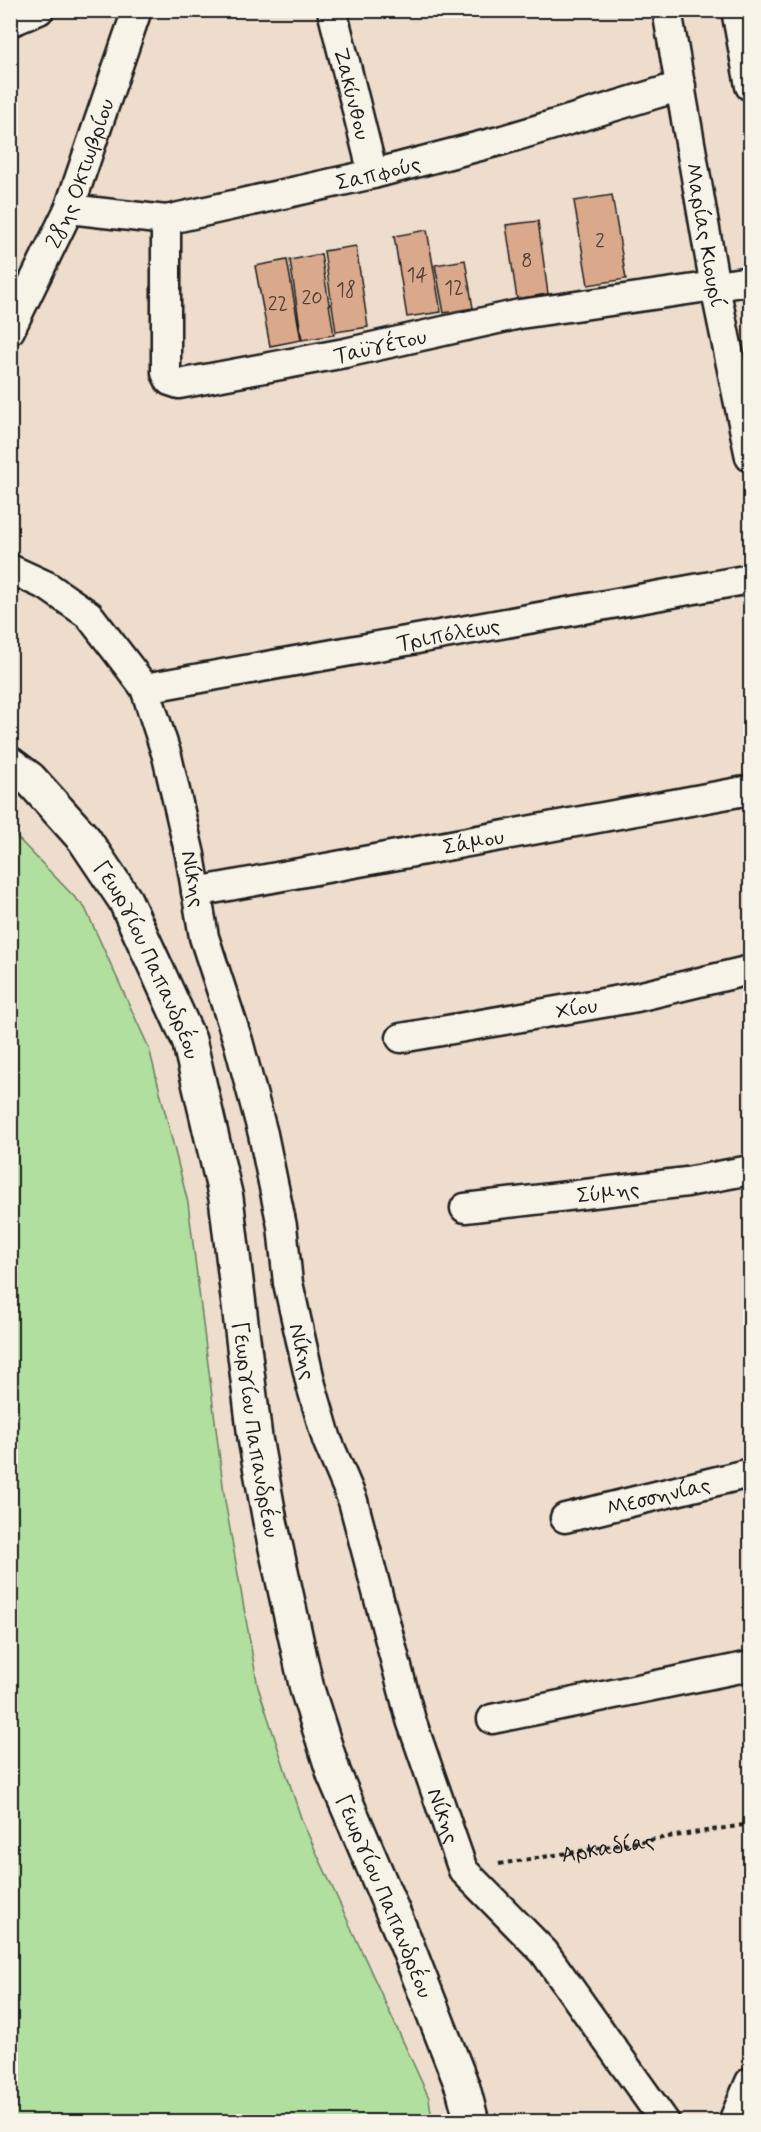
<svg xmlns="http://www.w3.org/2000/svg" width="761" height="2132" viewBox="0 0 761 2132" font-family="Mynerve,sans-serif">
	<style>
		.green { fill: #b0df9f; stroke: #667e5e; stroke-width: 1.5 }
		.building { fill: #daa98c; stroke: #1c1c1c; stroke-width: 1.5 }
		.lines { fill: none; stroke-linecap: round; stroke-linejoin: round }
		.street-casing { stroke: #1c1c1c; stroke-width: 33 }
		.secondary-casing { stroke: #1c1c1c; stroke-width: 38 }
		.path { stroke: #1c1c1c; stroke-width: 4; stroke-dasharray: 4.5 4.5; stroke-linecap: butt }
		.street { stroke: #f7f3e8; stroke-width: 28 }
		.secondary { stroke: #f7f3e8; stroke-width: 33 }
		.labels { text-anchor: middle; stroke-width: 6; stroke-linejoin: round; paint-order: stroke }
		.number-label { font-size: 20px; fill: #4c3f38 }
		.street-label { font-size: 22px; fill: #1c1c1c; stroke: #f7f3e8 }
	</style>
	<rect width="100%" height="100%" fill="#edc"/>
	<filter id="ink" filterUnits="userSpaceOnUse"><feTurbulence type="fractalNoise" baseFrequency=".0167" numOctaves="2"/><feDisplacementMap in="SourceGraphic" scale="12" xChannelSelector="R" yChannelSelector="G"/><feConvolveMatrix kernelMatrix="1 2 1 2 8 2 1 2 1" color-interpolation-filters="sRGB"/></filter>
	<g filter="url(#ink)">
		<!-- green -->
		<path class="green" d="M11 831 85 908 149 1048 188 1203 225 1501 258 1687 302 1821 429 2098 432 2121H11Z"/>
		<!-- building -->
		<path class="building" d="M612 195 626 279 588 285 574 201Z
			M538 221 548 294 517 299 506 225Z
			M427 230 441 312 407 317 394 236Z
			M356 246 368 327 336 332 324 251Z
			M321 254 334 335 302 340 290 260Z
			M287 260 301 340 270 346 255 266Z
			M465 260 473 308 444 313 435 265Z"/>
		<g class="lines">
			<defs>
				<g id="street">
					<path id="s2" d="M332 10 373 174"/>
					<path id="s3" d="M667 10 715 287 750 457"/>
					<path d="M736 10 750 86"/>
					<path d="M10 22 39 10"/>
					<path id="s4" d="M69 209 166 220 373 174 503 140 681 86"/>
					<path id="s5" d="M166 220V373L170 381 179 384 345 353 520 314 750 281"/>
					<path id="s6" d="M10 330 69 209 137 10"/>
					<path id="s7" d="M10 569 47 586 89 615 145 688 167 756 190 855 204 937 238 1041 263 1134 282 1226 288 1283 311 1385 327 1440 353 1501 411 1720 463 1870 544 1952 665 2122"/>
					<path id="s8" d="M145 688 750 579"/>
					<path id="s9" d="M196 892 750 790"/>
					<path id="s10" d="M401 1038 637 997 750 970"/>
					<path id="s11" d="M465 1208 687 1182 750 1170"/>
					<path id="s12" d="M565 1518 750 1473"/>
					<path d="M492 1719 750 1666"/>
					<path d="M733 2122 750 2082"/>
				</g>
				<g id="secondary">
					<path id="s13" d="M10 764 30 779 84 839 125 900 189 1040 226 1198 255 1438 270 1521 307 1689 334 1774 406 1943 463 2088 472 2122"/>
				</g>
			</defs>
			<!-- street casing -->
			<use href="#street" class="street-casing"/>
			<!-- secondary casing -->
			<use href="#secondary" class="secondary-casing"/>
			<!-- path -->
			<path class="path" id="s1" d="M499 1864 750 1824"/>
			<!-- street -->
			<use href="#street" class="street"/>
			<!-- secondary -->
			<use href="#secondary" class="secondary"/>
		</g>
	</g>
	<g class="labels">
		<!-- number labels -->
		<g class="number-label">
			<text x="600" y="247">2</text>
			<text x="527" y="267">8</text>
			<text x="417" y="281">14</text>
			<text x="454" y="294">12</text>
			<text x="346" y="296">18</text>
			<text x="312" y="304">20</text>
			<text x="278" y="310">22</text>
		</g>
		<!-- street labels -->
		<g class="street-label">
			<text dy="8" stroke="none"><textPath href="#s2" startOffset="86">Ζακύνθου</textPath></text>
			<text dy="8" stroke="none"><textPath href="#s6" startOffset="172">28ης Οκτωβρίου</textPath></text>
			<text dy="8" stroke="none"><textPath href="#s4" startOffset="315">Σαπφούς</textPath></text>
			<text dy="8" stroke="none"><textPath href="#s3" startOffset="228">Μαρίας Κιουρί</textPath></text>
			<text dy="8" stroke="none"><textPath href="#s5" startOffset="376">Ταϋγέτου</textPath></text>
			<text dy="8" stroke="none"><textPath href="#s8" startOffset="308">Τριπόλεως</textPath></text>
			<text dy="8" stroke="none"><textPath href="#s9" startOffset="282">Σάμου</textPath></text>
			<text dy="8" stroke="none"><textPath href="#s7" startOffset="381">Νίκης</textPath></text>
			<text dy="8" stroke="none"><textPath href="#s13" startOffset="243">Γεωργίου Παπανδρέου</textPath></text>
			<text dy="8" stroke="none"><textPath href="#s10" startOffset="178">Χίου</textPath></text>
			<text dy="8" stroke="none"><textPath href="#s11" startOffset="144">Σύμης</textPath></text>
			<text dy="8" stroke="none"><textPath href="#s7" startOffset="867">Νίκης</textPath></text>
			<text dy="8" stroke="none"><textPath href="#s13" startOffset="729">Γεωργίου Παπανδρέου</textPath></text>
			<text dy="8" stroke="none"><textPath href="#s12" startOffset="96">Μεσσηνίας</textPath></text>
			<text dy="8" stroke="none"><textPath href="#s7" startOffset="1353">Νίκης</textPath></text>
			<text dy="8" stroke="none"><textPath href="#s1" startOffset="110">Αρκαδίας</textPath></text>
			<text dy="8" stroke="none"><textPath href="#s13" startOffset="1215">Γεωργίου Παπανδρέου</textPath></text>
		</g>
	</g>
	<!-- margin -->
	<rect width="761" height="2132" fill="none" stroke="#f7f3e8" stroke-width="36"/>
	<rect x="18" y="18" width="725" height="2096" fill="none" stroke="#1c1c1c" stroke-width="2" filter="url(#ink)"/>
</svg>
